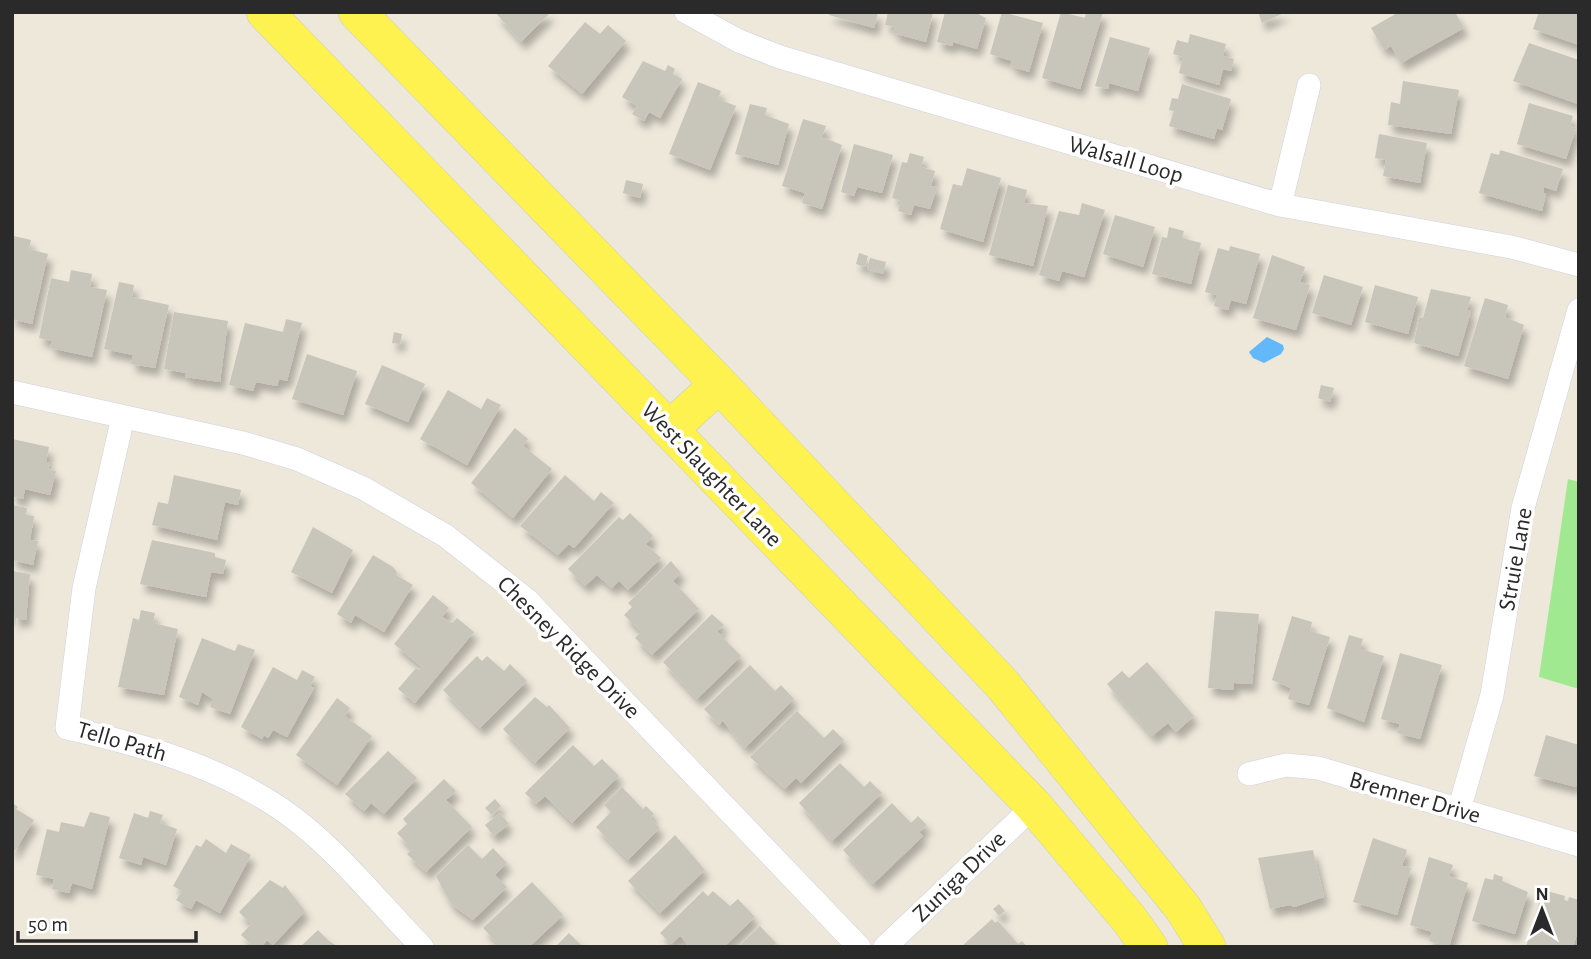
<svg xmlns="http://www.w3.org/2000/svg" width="1591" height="959" viewBox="0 0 1591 959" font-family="'Alegreya Sans',sans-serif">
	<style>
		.green { fill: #a0e991 }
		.water { fill: #63b8f9 }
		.building { fill: #c8c5ba; filter: url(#shadow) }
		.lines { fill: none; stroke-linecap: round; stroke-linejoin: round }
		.minor-casing { stroke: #cfd0e4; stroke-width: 24 }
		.primary-casing { stroke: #ccc; stroke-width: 38 }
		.minor { stroke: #fff; stroke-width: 23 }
		.primary { stroke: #fdf24f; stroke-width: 37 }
		.labels { text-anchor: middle; stroke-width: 7; stroke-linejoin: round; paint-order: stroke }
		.street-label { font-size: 24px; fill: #2a2a2a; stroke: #fff }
	</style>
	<defs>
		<filter id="shadow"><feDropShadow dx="4.5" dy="8" stdDeviation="3.5" flood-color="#0004"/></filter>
	</defs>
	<rect width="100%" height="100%" fill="#ede8da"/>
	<!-- green -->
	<path class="green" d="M1568 479 1579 482V689L1539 677Z"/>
	<!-- water -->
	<path class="water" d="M1267 337 1283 345 1284 349 1281 354 1264 363 1253 358 1249 352Z"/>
	<!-- building -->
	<path class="building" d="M495 12H551L521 42Z
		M830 12H878L874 28 829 15Z
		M888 12H933L926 42 893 33 895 27 885 25Z
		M945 12H974L986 18 977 49 953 42 952 46 937 42Z
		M1002 12 1043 23 1029 72 1010 66 1012 61 990 54Z
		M1061 12 1085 18 1086 12H1103L1080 89 1042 78Z
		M1258 12H1286L1262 23Z
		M1399 12H1455L1464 28 1401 63 1391 46 1384 50 1371 28Z
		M1539 12H1579V45L1533 29Z
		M585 22 600 34 608 25 626 41 582 94 548 66Z
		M1190 34 1226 44 1223 56 1234 59 1231 71 1223 69 1219 85 1179 73 1183 57 1173 54 1177 40 1188 43Z
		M1110 37 1150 48 1138 91 1109 83 1108 89 1095 86Z
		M1529 43 1579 60 1578 104 1513 81Z
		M643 61 665 71 668 65 675 69 673 74 682 79 660 118 649 112 644 121 632 114 637 106 622 97Z
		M1403 81 1459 90 1451 134 1388 125 1391 102 1400 104Z
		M698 82 721 91 718 99 736 106 710 170 669 154Z
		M1182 84 1231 99 1222 130 1217 128 1214 139 1169 126 1174 111 1169 110 1172 98 1178 99Z
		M1529 103 1573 116 1570 126 1576 128 1566 159 1517 144Z
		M750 104 767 108 765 115 789 124 778 165 735 154Z
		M803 119 826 126 822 137 842 145 822 209 802 203 805 193 782 186Z
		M1379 134 1427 143 1420 183 1383 176 1386 160 1375 158Z
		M854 144 893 155 882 193 857 187 854 196 841 192Z
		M1500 150 1563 169 1556 191 1544 187 1543 193 1546 194 1542 211 1479 193 1491 153 1499 155Z
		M910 153 924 157 921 167 935 171 931 186 937 187 930 209 914 205 911 215 898 211 901 201 892 198 902 162 907 163Z
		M967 168 1001 178 983 242 940 229 953 184 962 186Z
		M626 180 643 184 640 198 623 193Z
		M1008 185 1027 190 1024 203 1048 206 1033 266 989 255Z
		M1082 203 1105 210 1084 277 1062 271 1059 281 1039 275 1059 211 1079 215Z
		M1115 215 1155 227 1143 267 1103 254Z
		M1169 227 1184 231 1182 238 1201 243 1191 284 1152 274 1162 237 1167 238Z
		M14 236 31 240 29 249 48 254 32 324 12 319Z
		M1230 246 1260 254 1246 304 1231 300 1228 310 1214 306 1217 295 1205 292 1218 248 1229 251Z
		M859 253 868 256 865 267 856 264Z
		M1272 255 1305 267 1300 282 1310 285 1296 330 1253 318Z
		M870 258 886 262 883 274 867 269Z
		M71 270 92 274 90 287 107 290 92 357 50 348 52 341 39 338 51 278 69 282Z
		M1324 275 1363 287 1351 325 1312 313Z
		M119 282 134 285 132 297 169 305 155 368 131 364 133 355 104 349Z
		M1375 285 1418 297 1408 334 1365 322Z
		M1431 289 1471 297 1467 310 1471 311 1458 356 1414 343 1419 317 1423 318Z
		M1485 298 1508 305 1505 317 1524 325 1508 379 1464 366Z
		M174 312 228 321 220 382 185 377 186 373 164 369Z
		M286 319 302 323 287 381 279 379 277 386 256 382 253 391 229 385 245 323 283 332Z
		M394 332 402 334 400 344 392 343Z
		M307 354 357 371 343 415 292 399Z
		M382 365 425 384 408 422 365 404Z
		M1321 385 1334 388 1330 402 1318 398Z
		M448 390 481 409 487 398 501 405 467 465 420 439Z
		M515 428 528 439 523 446 552 469 513 518 471 483Z
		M12 439 49 447 46 462 50 463 48 469 56 471 50 495 25 489 23 499 12 496Z
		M174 475 241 490 238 505 225 502 217 540 152 525 158 502 168 504Z
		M565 475 594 501 601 492 614 503 574 548 569 544 558 555 520 526Z
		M12 505 27 508 26 515 34 516 30 540 38 541 33 565 12 560Z
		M630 513 653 536 646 544 661 558 628 590 619 581 612 588 597 575 585 586 568 569 619 517 623 520Z
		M313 527 353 550 332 593 291 572Z
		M152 540 215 553V557L226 560 223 574 211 572 206 597 140 584Z
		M373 555 393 567 397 572 396 575 413 585 384 632 355 615 351 623 337 614Z
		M671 561 681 573 673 581 699 609 652 655 635 638 641 632 624 615 632 607 628 603Z
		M12 571 30 574 26 620 16 618 15 630Z
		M433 595 449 608 442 617 452 623 457 618 474 632 415 703 398 689 416 668 419 670 422 667 394 644Z
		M141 610 155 613 153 623 178 629 164 695 118 687 133 618 139 620Z
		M1215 611 1259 614 1252 684 1234 683 1233 690 1208 688Z
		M712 614 724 625 717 631 721 635 723 633V638L741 656 697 699 663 662Z
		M1292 616 1312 622 1310 631 1330 637 1309 705 1288 699 1291 688 1272 680Z
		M1349 635 1363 639 1360 649 1384 656 1364 722 1327 708Z
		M202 638 235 651 238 644 255 650 230 714 210 707 213 699 202 692 198 705 179 697Z
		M1400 653 1442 665 1420 739 1397 733 1400 724 1381 719Z
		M477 656 482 661 487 656 504 671 510 664 527 681 480 728 443 690Z
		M1147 662 1194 716 1176 732 1168 723 1152 736 1107 684 1122 671 1129 678Z
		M750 665 775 691 781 685 794 699 745 748 723 721 719 725 704 709Z
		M273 667 297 680 302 670 315 677 310 686 314 688 287 737 273 730 268 738 264 735 262 739 241 727Z
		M535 697 547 707 549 705 570 728 535 763 503 729Z
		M337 698 350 708 345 716 372 736 337 785 296 755Z
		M797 711 824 738 833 729 844 740 801 783 796 778 785 789 750 757Z
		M1546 735 1579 745 1576 787 1534 776Z
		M573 745 594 766 602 759 619 776 572 823 545 796 536 804 525 793Z
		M388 751 417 778 384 814 371 803 364 811 345 794Z
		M840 763 864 787 870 781 882 793 832 841 799 803Z
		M444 779 456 791 446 800 472 827 426 872 407 854 412 849 397 833 407 824 403 819Z
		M622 787 643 809 646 806 654 814 650 818 660 828 628 860 596 827 611 812 604 805Z
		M495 799 501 806 492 815 485 808Z
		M12 803 18 807 16 809 34 820 12 855Z
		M892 803 911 823 918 816 927 825 919 832 923 836 873 884 843 850Z
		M150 811 163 815 160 823 177 829 166 865 143 857 141 865 119 858 134 813 148 818Z
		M90 812 110 817 92 889 72 883 69 893 52 889 54 879 36 875 47 829 59 832 61 822 84 827Z
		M500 813 509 824 494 836 485 825Z
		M675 835 705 870 660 913 628 881Z
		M1373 838 1407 850 1402 866 1411 868 1397 915 1353 902Z
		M206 839 226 853 231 844 251 855 220 913 196 900 191 909 176 900 182 891 173 886 196 845 201 847Z
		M468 845 482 859 493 848 507 863 495 875 507 887 473 920 451 904 436 876Z
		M1313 850 1324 897 1294 907 1290 905 1270 909 1258 858Z
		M1429 857 1453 865 1449 876 1468 883 1449 947 1429 941 1432 932 1410 925Z
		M1494 874 1503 877 1502 881 1528 892 1515 934 1472 921 1485 878 1493 880Z
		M270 880 283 888 285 885 305 911 273 945 267 940 261 947H254L241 935 251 924 239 912Z
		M532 882 563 915 529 947H501L483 928Z
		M1543 890 1565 896 1564 900 1568 901 1569 897 1579 900V927L1573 947H1526Z
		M703 891 708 896 713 891 730 906 738 899 755 917 724 947H690L680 936 671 944 660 933Z
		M999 904 1005 911 999 916 993 909Z
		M992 919 995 923 998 921 1018 944 1022 941 1027 947H961Z
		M760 926 776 943 772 947H738Z
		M318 930 329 941 338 947H300Z
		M569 933 583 947H555Z"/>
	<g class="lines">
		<defs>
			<path id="minor" d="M686 12 739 41 780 57 1280 205 1511 247 1579 265
				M1280 205 1309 85
				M12 392 243 443 297 459 363 488 446 536 527 600 859 947
				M123 417 84 588 67 728C143 745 216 765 281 809 334 845 377 901 422 947
				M1249 774 1286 765 1318 768 1579 845
				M1459 810 1492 695 1523 508 1579 310
				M885 947 1034 806"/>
			<path id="primary" d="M265 12 1034 806 1129 919 1149 947
				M357 12 719 384 1003 685 1183 908 1207 947
				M669 430 719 384"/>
		</defs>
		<!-- minor casing -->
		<use href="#minor" class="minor-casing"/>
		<!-- primary casing -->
		<use href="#primary" class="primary-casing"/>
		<!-- minor -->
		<use href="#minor" class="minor"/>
		<!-- primary -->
		<use href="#primary" class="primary"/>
	</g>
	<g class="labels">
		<!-- street labels -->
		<g class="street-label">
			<text transform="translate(1126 159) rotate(16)" y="8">Walsall Loop</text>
			<text transform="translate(712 474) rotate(46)" y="8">West Slaughter Lane</text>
			<text transform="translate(1515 559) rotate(-80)" y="8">Struie Lane</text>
			<text transform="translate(569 647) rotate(45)" y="8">Chesney Ridge Drive</text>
			<text transform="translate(122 741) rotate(16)" y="8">Tello Path</text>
			<text transform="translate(1415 797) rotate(16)" y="8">Bremner Drive</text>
			<text transform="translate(959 876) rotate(-44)" y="8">Zuniga Drive</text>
		</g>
	</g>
	<!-- border -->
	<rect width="1591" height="959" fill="none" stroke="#2a2a2a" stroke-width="28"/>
	<!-- north arrow -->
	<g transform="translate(1542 910)" stroke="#ffffff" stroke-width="5" paint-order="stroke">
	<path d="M0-5L12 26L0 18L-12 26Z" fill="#2a2a2a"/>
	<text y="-10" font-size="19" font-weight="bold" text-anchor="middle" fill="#2a2a2a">N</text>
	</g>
	<!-- scale -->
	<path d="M18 931v10h178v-10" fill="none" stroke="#2a2a2a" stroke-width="3.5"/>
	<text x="28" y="931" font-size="21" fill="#2a2a2a" stroke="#ffffff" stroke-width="5" paint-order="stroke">50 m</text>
</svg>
